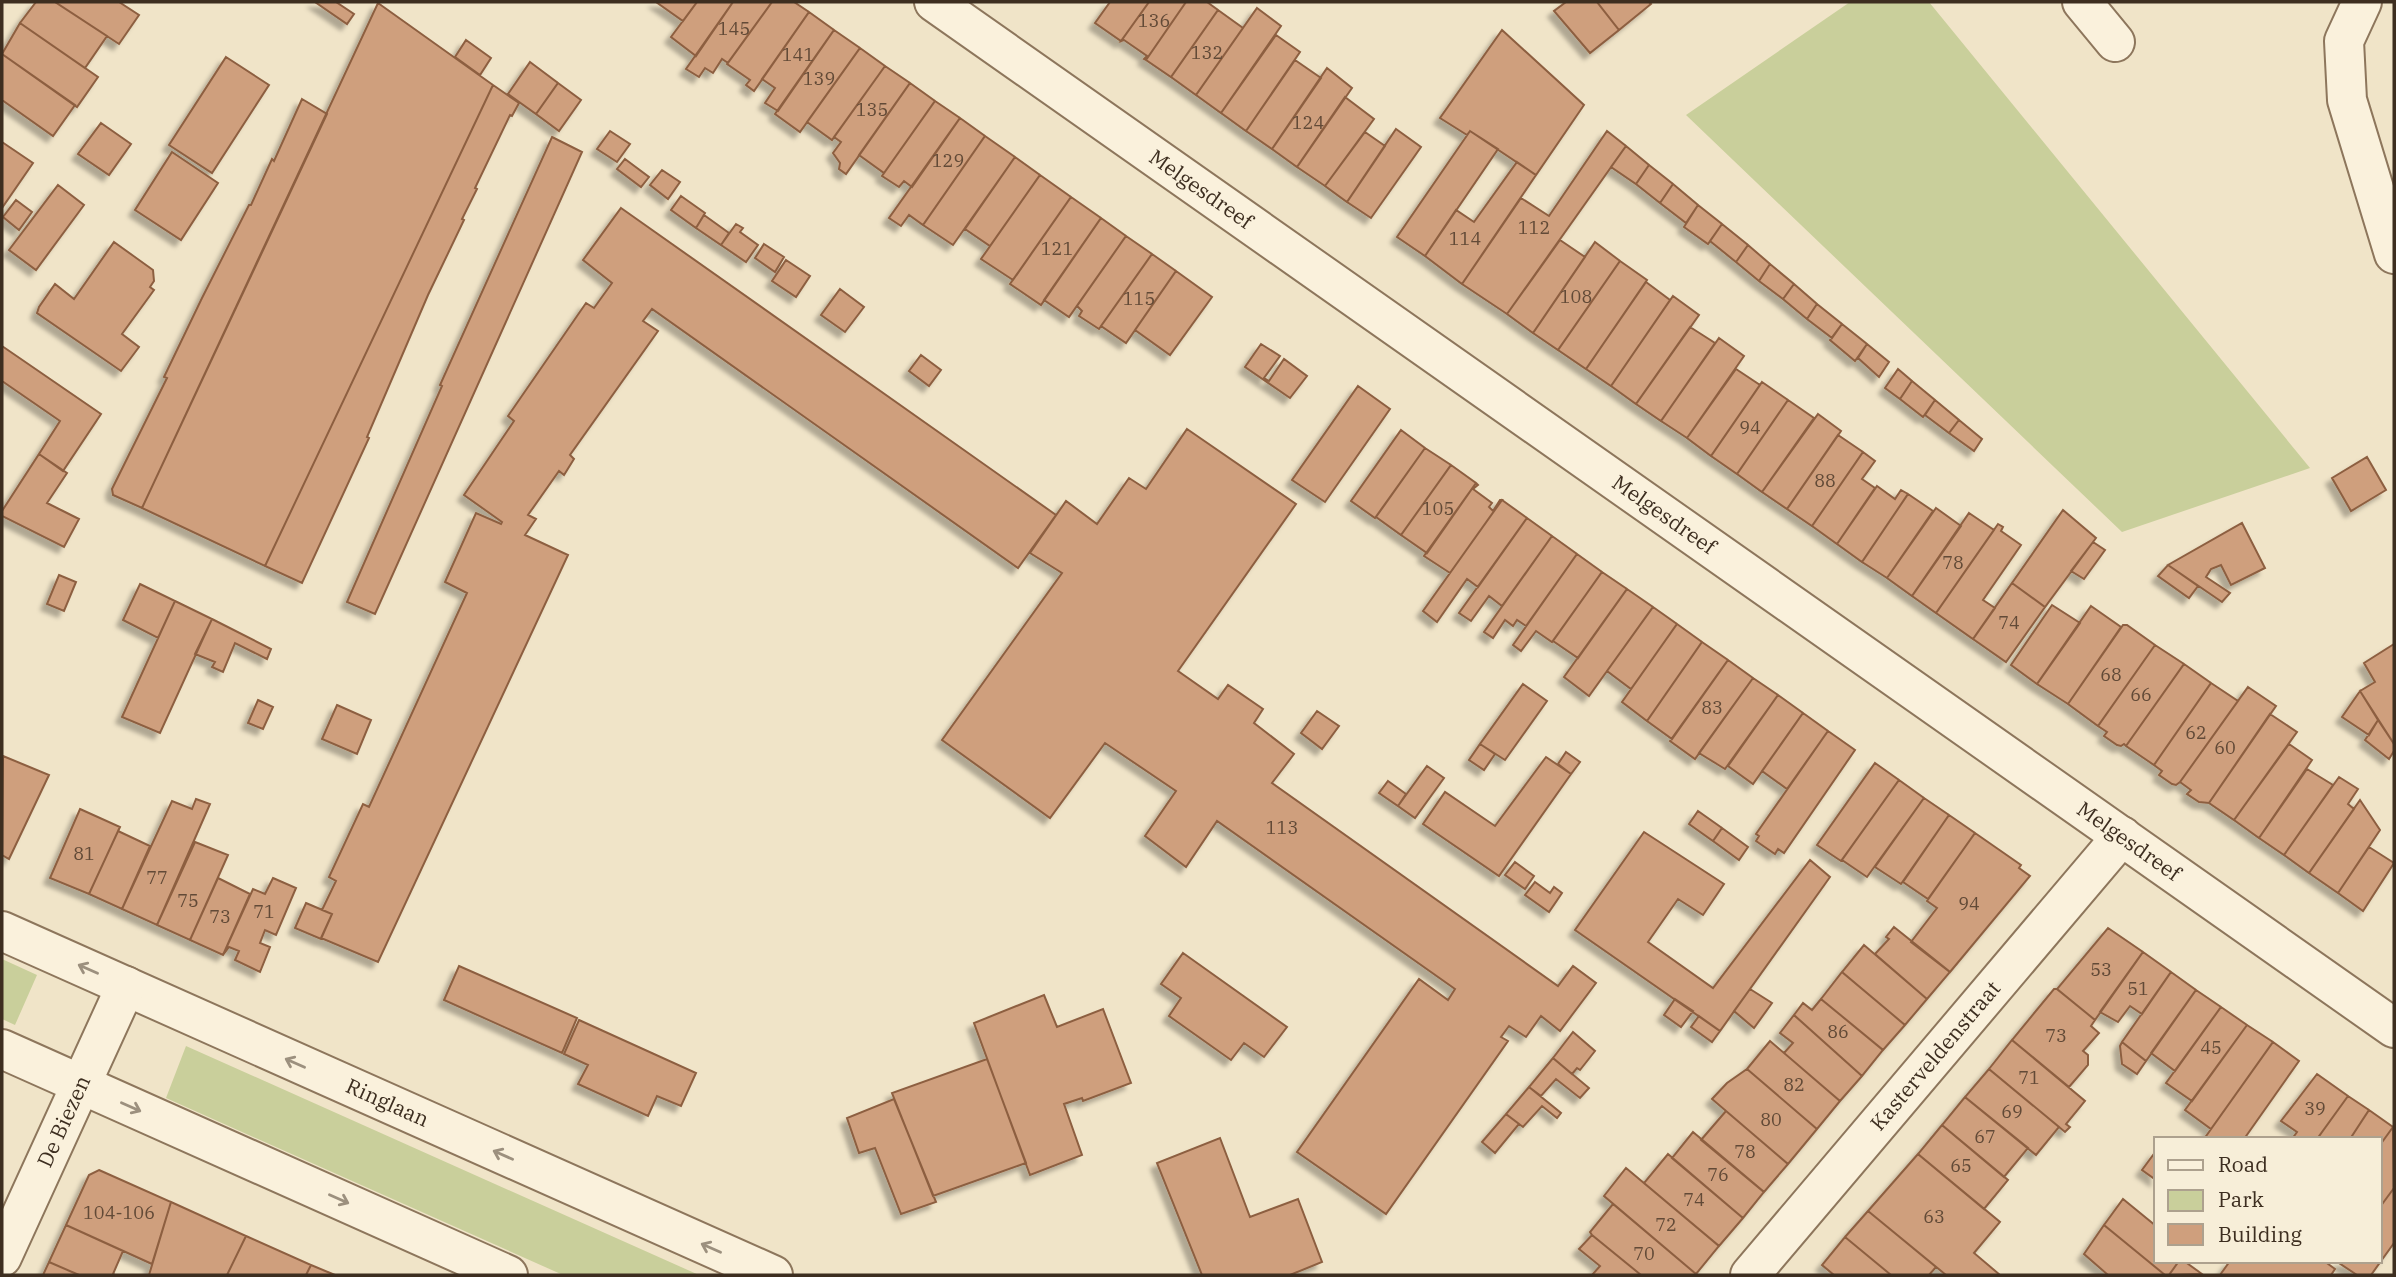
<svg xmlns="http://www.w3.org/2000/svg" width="2396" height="1277" viewBox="0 0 2396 1277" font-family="'IBM Plex Serif',serif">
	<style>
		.green { fill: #c9cf9b }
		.building { fill: #cf9f7d; stroke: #8d5f41; stroke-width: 2; filter: url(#shadow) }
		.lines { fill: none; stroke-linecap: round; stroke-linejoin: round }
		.minor-casing { stroke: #8d765c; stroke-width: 42 }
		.minor { stroke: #faf1dc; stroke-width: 38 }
		.oneway { stroke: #9c907e }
		.labels { text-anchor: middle; stroke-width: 5; stroke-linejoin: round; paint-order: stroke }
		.number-label { font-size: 18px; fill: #624a37 }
		.street-label { font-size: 21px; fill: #3d2e20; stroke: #f7eed8 }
	</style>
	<defs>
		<filter id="shadow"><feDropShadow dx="-6" dy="6" stdDeviation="2" flood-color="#0004"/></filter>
	</defs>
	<rect width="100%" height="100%" fill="#f0e4c8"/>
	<!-- green -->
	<path class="green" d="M1850 2H1929L2310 468 2122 532 1686 115Z
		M2 959 37 975 15 1025 2 1019Z
		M186 1046 699 1275H563L166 1098Z"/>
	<!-- building -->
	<path class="building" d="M36 2H55L107 36 85 68 20 23Z
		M55 2H119L139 15 119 44Z
		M315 2H336L354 14 347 24Z
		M656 2H697L683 21Z
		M697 2H733L696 56 671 37Z
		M733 2H772L728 63 722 59 713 73 705 68 699 77 686 69Z
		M772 2H794L809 12 754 91 746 85 750 80 727 64Z
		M1110 2H1149L1121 41 1095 23Z
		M1149 2H1186L1146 60 1144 59 1147 56 1124 40 1121 41Z
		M1186 2H1207L1218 10 1171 77 1146 60Z
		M1566 2H1597L1619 30 1590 53 1554 11Z
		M1597 2H1649L1651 4 1619 30Z
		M378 3 493 85 265 566 142 508Z
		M1257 8 1281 26 1221 113 1196 95Z
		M1218 10 1243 28 1196 95 1171 77Z
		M809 12 834 30 778 111 765 103 775 88 762 79Z
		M20 23 98 77 77 107 2 54Z
		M834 30 860 48 800 132 775 114Z
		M1502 30 1584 105 1536 175 1470 131 1467 135 1440 118Z
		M1276 35 1300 52 1246 131 1221 113Z
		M466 40 491 58 480 75 455 57Z
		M860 48 885 66 832 140 807 122Z
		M2 54 75 105 53 136 2 100Z
		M226 57 269 85 212 173 169 145Z
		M1295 60 1321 78 1272 149 1246 131Z
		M530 62 558 83 536 114 508 94Z
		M885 66 910 83 846 174 839 169 840 163 833 153 841 142 834 137Z
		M1327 68 1352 88 1297 167 1272 149Z
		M558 83 581 100 559 131 536 114Z
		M910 83 935 101 884 173 859 155Z
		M493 85 519 103 512 116 510 115 475 188 477 189 462 219 464 220 428 295 367 437 369 438 302 583 265 566Z
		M1345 97 1374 119 1325 186 1297 167Z
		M302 99 327 114 142 508 113 495 112 489 167 378 164 377 202 298 249 205H251L272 159 274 161Z
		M935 101 960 118 912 187 904 181 899 187 882 176Z
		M960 118 985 136 923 225 909 215 901 226 889 218Z
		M101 123 131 144 109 175 78 154Z
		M1396 129 1421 147 1371 218 1347 202Z
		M610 131 630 144 617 162 597 149Z
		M1470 131 1498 149 1425 256 1397 237Z
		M1607 131 1626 146 1507 314 1462 284 1521 198 1549 216Z
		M1365 132 1385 146 1347 202 1325 186Z
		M985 136 1015 157 953 245 923 225Z
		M552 137 582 152 375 614 347 602 442 386 440 385Z
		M2 142 33 163 2 208Z
		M1626 146 1649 165 1636 184 1611 167Z
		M172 152 218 183 181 240 135 210Z
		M1015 157 1040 175 990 246 965 229Z
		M625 159 649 177 641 187 617 169Z
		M1517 162 1536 175 1462 284 1425 256 1456 210 1474 222Z
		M1649 165 1673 184 1660 203 1636 184Z
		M662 170 680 182 668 199 650 185Z
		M1040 175 1071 197 1013 280 981 259Z
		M1673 184 1698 205 1686 223 1660 203Z
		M58 185 84 205 36 270 9 250Z
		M681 196 705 213 696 228 671 210Z
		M1071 197 1101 218 1041 305 1010 284Z
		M16 200 32 212 19 230 3 217Z
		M1698 205 1722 224 1708 244 1684 227Z
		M621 208 1056 515 1018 568 652 309 643 321 658 331 570 455 574 459 564 475 559 471 528 515 536 519 525 535 568 555 378 962 321 938 332 914 322 910 336 881 329 877 363 804 369 807 467 593 445 582 476 513 501 524 502 522 464 495 514 421 508 416 586 303 594 308 612 283 583 260Z
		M704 215 729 233 721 245 696 228Z
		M1101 218 1126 236 1069 317 1044 300Z
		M736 224 743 228 740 232 758 245 746 262 721 245Z
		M1722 224 1748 245 1736 262 1710 241Z
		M1126 236 1152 254 1099 329 1079 316 1082 311 1077 306Z
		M1560 240 1585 257 1533 333 1507 314Z
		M114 242 153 270 154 281 150 287 154 290 122 334 139 347 121 371 37 313 39 307 55 284 74 299Z
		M1595 242 1620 261 1558 350 1533 333Z
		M764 244 784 257 775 272 755 258Z
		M1748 245 1770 264 1759 281 1736 262Z
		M1152 254 1176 271 1126 343 1101 326Z
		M786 260 810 276 796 297 772 281Z
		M1620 261 1647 280 1586 369 1558 350Z
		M1770 264 1794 284 1783 299 1759 281Z
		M1176 271 1212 297 1170 355 1135 330Z
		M1646 282 1670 300 1611 386 1586 369Z
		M1794 284 1817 304 1807 319 1783 299Z
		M840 289 864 307 845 332 821 315Z
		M1673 296 1699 315 1636 404 1611 386Z
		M1817 304 1842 324 1832 338 1807 319Z
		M1842 324 1867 344 1855 361 1830 340Z
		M1690 327 1715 343 1661 421 1636 404Z
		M1719 338 1744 356 1687 438 1661 421Z
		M1261 344 1280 356 1264 378 1269 381 1284 359 1307 376 1290 398 1245 367Z
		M1867 344 1889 362 1879 377 1858 358Z
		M2 346 101 414 63 471 39 454 60 421 2 381Z
		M921 355 941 370 929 386 909 371Z
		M1736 369 1760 385 1711 456 1687 438Z
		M1898 369 1912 381 1900 399 1885 388Z
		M1912 381 1935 400 1923 417 1900 399Z
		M1762 382 1788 400 1737 474 1711 456Z
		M1358 386 1390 409 1325 502 1292 480Z
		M1788 400 1814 418 1762 492 1737 474Z
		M1935 400 1959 420 1949 433 1925 415Z
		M1818 414 1841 431 1787 509 1762 492Z
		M1959 420 1982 439 1974 451 1949 433Z
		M1187 429 1296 504 1178 671 1218 699 1228 685 1263 709 1254 723 1294 754 1272 783 1558 986 1573 966 1596 983 1560 1031 1541 1016 1526 1037 1509 1026 1501 1037 1508 1041 1386 1214 1297 1152 1419 979 1448 1000 1455 989 1217 821 1186 867 1145 836 1176 791 1105 743 1050 818 942 740 1062 573 1030 553 1066 501 1097 524 1129 478 1146 489Z
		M1401 430 1425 448 1375 518 1351 501Z
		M1838 435 1863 452 1812 526 1787 509Z
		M1425 448 1451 465 1401 535 1376 517Z
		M1863 452 1875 461 1862 479 1875 488 1837 544 1812 526Z
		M39 454 67 473 47 503 79 519 64 547 2 516V511Z
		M2367 457 2386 490 2351 511 2332 478Z
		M1451 465 1476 483 1427 553 1401 535Z
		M1476 483 1478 485 1473 489 1492 503 1489 507 1493 511 1500 500H1502L1450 573 1424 556Z
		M1877 486 1895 499 1901 490 1908 494 1862 562 1837 544Z
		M1908 494 1933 511 1887 578 1862 562Z
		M1502 500 1527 518 1478 587 1467 579 1437 622 1423 611Z
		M1936 508 1961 526 1912 596 1887 578Z
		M2063 510 2096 538 2045 607 2012 583Z
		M1969 513 1994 530 1936 613 1912 596Z
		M1527 518 1552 536 1502 606 1489 596 1471 621 1459 613Z
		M2242 523 2265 568 2231 585 2221 565 2211 569 2206 577 2230 593 2222 602 2168 565Z
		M1998 524 2003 527 2001 531 2021 545 1983 600 1995 608 1973 639 1936 613Z
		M1552 536 1577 554 1526 626 1517 620 1513 626 1505 620 1493 638 1484 632Z
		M2093 542 2105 550 2084 579 2071 571Z
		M1577 554 1602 572 1552 642 1536 631 1521 651 1513 645Z
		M2168 565 2198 586 2189 598 2158 576Z
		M1602 572 1627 589 1578 658 1553 641Z
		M59 575 76 582 64 611 47 604Z
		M2012 583 2045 607 2006 662 1973 639Z
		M140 584 175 601 158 638 123 620Z
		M1627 589 1653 607 1589 696 1564 677Z
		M175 601 212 619 160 733 122 717Z
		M2052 605 2080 623 2037 684 2011 665Z
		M2091 606 2121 627 2068 704 2037 684Z
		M1653 607 1677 624 1631 689 1607 671Z
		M212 619 271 649 267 659 235 643 223 672 212 667 215 662 195 654Z
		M1677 624 1702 642 1647 721 1622 702Z
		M2123 625H2127L2155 645 2098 726 2068 704Z
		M1702 642 1728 660 1672 739 1647 721Z
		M2394 644V744L2360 691 2375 682 2364 663Z
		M2155 645 2184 664 2126 746 2124 744 2121 746 2117 745 2104 736 2107 732 2098 726Z
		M1728 660 1753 678 1695 759 1670 741Z
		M2184 664 2211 683 2154 765 2126 746Z
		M1753 678 1778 695 1725 769 1699 753Z
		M2211 683 2238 701 2180 782 2176 785 2172 784 2159 775 2162 771 2154 765Z
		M1523 684 1547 701 1505 760 1480 744Z
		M2248 687 2276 706 2209 803 2199 802 2187 794 2191 790 2180 782Z
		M2360 691 2378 720 2369 735 2342 717Z
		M1778 695 1803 713 1753 784 1728 766Z
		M258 700 273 707 263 729 248 723Z
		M337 705 371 720 357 754 322 739Z
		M1317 711 1339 726 1322 749 1301 733Z
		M1803 713 1828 731 1787 789 1762 771Z
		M2270 714 2297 732 2234 820 2209 803Z
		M2378 720 2394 744V751L2389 759 2365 740Z
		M1828 731 1855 750 1784 853 1778 849 1775 854 1756 841 1759 836 1756 834Z
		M1480 744 1495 754 1484 770 1469 760Z
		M2289 744 2312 760 2259 838 2234 820Z
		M1566 752 1580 762 1571 774 1558 764Z
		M3 756 49 775 9 859 2 855Z
		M1546 757 1571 774 1499 876 1423 824 1445 792 1495 826Z
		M1875 763 1899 780 1841 861 1817 845Z
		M1427 766 1444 778 1415 818 1398 806Z
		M2307 769 2333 785 2284 855 2259 838Z
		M2339 777 2358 789 2348 804 2354 809 2309 873 2284 855Z
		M1899 780 1924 798 1867 877 1842 860Z
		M1388 781 1406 794 1398 806 1379 793Z
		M1924 798 1949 815 1901 884 1875 867Z
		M196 799 210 804 157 925 122 909 172 801 192 809Z
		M2360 800 2380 830 2338 893 2309 873Z
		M80 809 120 827 89 894 50 878Z
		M1698 811 1722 828 1713 841 1689 824Z
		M1949 815 1975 833 1928 899 1903 882Z
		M1722 828 1748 847 1739 860 1713 841Z
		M118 831 150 846 122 909 89 894Z
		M1644 832 1724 884 1703 915 1678 899 1648 942 1713 988 1810 860 1830 877 1720 1031 1575 930Z
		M1975 833 2021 865 2019 868 2030 876 1950 972 1911 942 1937 908 1927 901Z
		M195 842 228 855 190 940 157 925Z
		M2369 847 2394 863 2363 911 2338 893Z
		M1515 862 1534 876 1525 889 1505 875Z
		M218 878 250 894 223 955 190 940Z
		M273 878 296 888 276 935 265 930 260 943 270 947 260 972 235 960 239 951 229 947 223 955 253 889 265 894Z
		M1535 882 1550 893 1554 887 1562 893 1549 912 1525 895Z
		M306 903 332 914 321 939 295 928Z
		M1894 927 1950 972 1927 999 1875 954 1889 939 1886 937Z
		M2108 928 2143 952 2095 1020 2057 989Z
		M1864 945 1927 999 1905 1025 1842 972Z
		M2143 952 2171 972 2142 1014 2130 1006 2118 1022 2100 1012Z
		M1183 953 1287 1027 1264 1057 1244 1043 1231 1060 1169 1016 1181 998 1161 984Z
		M459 966 577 1018 562 1053 444 1000Z
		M1842 972 1905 1025 1883 1050 1821 999Z
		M2171 972 2196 990 2146 1061 2122 1042Z
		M1750 989 1772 1003 1754 1028 1734 1011Z
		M2054 989H2057L2095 1020 2091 1026 2099 1033 2083 1051 2088 1055V1065L2069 1087 2012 1040Z
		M2196 990 2221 1007 2175 1071 2151 1053Z
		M1044 995 1057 1027 1103 1009 1131 1083 1083 1101 1082 1098 1064 1104 1082 1155 1030 1175 974 1023Z
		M1675 999 1693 1011 1681 1027 1664 1015Z
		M1821 999 1883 1050 1862 1076 1794 1015 1803 1003 1812 1010Z
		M2221 1007 2247 1025 2192 1101 2166 1083Z
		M1794 1015 1862 1076 1840 1101 1784 1053 1793 1043 1780 1033Z
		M1699 1016 1720 1031 1712 1042 1691 1027Z
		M579 1020 696 1073 681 1106 657 1096 648 1116 578 1084 588 1065 564 1054Z
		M2247 1025 2273 1042 2211 1129 2185 1110Z
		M1573 1032 1595 1051 1580 1070 1577 1068 1572 1074 1553 1058Z
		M2012 1040 2085 1101 2066 1124 2070 1127 2065 1132 1989 1069Z
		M1770 1041 1840 1101 1817 1129 1747 1069Z
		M2122 1042 2146 1061 2137 1074 2122 1064 2120 1046Z
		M2273 1042 2299 1061 2244 1139H2204Z
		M1553 1058 1589 1088 1580 1098 1556 1079 1541 1096 1529 1087Z
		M987 1059 1026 1163 933 1196 892 1093Z
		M1747 1069 1817 1129 1788 1164 1712 1099 1727 1083Z
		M1989 1069 2059 1127 2036 1155 1965 1097Z
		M2317 1074 2348 1096 2317 1139H2292L2297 1132 2281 1121Z
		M1529 1087 1561 1113 1557 1118 1542 1106 1523 1127 1506 1114Z
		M2348 1096 2369 1110 2350 1139H2317Z
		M1965 1097 2028 1148 2004 1177 1942 1125Z
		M894 1099 936 1202 901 1214 875 1148 859 1153 847 1118Z
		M2369 1110 2393 1127 2380 1145V1139H2350Z
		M1726 1111 1788 1164 1764 1192 1701 1140Z
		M1506 1114 1519 1124 1495 1153 1482 1142Z
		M1942 1125 2008 1180 1984 1209 1918 1154Z
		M2393 1127 2394 1188 2380 1207V1145Z
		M1693 1132 1764 1192 1743 1218 1672 1158Z
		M1220 1138 1250 1217 1298 1199 1322 1262 1290 1275H1202L1157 1163Z
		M2156 1151V1180L2142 1170Z
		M1668 1154 1743 1218 1719 1246 1644 1183Z
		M1918 1154 2000 1222 1974 1253 2000 1275H1946L1868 1211Z
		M1626 1168 1719 1246 1696 1274 1604 1196Z
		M99 1170 171 1202 152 1264 66 1225 89 1175Z
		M2394 1188V1243L2371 1275H2357L2339 1263 2341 1261H2380V1207Z
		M2123 1199 2156 1226V1261H2179L2169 1275H2165L2104 1225Z
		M171 1202 246 1236 227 1275H149Z
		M1613 1204 1696 1274 1695 1275H1641L1592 1235 1590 1232Z
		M1868 1211 1936 1267 1929 1275H1891L1845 1237Z
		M66 1225 123 1251 113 1274 115 1275H79L49 1262Z
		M2104 1225 2165 1275H2108L2084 1254Z
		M1592 1235 1641 1275H1592L1600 1266 1579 1249Z
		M246 1236 311 1265 306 1275H227Z
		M1845 1237 1891 1275H1834L1822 1265Z
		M2179 1261H2184L2202 1274 2169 1275Z
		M2230 1261H2324L2335 1269 2331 1275H2220Z
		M49 1262 79 1275H43Z
		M311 1265 335 1275H306Z"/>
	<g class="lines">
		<defs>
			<g id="minor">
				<path id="s1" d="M934 2 2394 1028"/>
				<path d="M2082 2 2115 42"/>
				<path d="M2362 2 2344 41 2347 100 2394 254"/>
				<path id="s2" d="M2 931 773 1275"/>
				<path d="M2 1049 508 1275"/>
				<path id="s3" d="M2 1257 126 986"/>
				<path id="s4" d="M1750 1275 2122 836"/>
			</g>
		</defs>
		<!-- minor casing -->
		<use href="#minor" class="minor-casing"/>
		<!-- minor -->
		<use href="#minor" class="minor"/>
	</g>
	<!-- one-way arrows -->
	<defs><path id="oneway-shaft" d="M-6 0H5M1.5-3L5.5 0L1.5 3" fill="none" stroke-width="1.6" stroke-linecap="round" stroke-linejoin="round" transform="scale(1.75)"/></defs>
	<g class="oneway">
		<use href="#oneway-shaft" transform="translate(88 969) rotate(-156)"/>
		<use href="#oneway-shaft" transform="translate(295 1063) rotate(-156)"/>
		<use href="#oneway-shaft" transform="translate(131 1107) rotate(24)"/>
		<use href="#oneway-shaft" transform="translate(503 1155) rotate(-156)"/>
		<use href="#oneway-shaft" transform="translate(339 1199) rotate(24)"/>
		<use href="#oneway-shaft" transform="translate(711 1248) rotate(-156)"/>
	</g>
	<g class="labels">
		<!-- number labels -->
		<g class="number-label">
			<text x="1154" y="27">136</text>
			<text x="734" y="35">145</text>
			<text x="1207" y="59">132</text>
			<text x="798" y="61">141</text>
			<text x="819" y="85">139</text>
			<text x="872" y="116">135</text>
			<text x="1308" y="129">124</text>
			<text x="948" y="167">129</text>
			<text x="1534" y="234">112</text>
			<text x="1465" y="245">114</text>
			<text x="1057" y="255">121</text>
			<text x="1576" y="303">108</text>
			<text x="1139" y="305">115</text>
			<text x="1750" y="434">94</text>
			<text x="1825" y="487">88</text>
			<text x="1438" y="515">105</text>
			<text x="1953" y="569">78</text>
			<text x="2009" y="629">74</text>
			<text x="2111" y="681">68</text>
			<text x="2141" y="701">66</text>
			<text x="1712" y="714">83</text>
			<text x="2196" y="739">62</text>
			<text x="2225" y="754">60</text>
			<text x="1282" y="834">113</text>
			<text x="84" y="860">81</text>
			<text x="157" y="884">77</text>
			<text x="188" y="907">75</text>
			<text x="1969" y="910">94</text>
			<text x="264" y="918">71</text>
			<text x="220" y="923">73</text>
			<text x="2101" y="976">53</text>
			<text x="2138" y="995">51</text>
			<text x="1838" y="1038">86</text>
			<text x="2056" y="1042">73</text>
			<text x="2211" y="1054">45</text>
			<text x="2029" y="1084">71</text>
			<text x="1794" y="1091">82</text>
			<text x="2315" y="1115">39</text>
			<text x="2012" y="1118">69</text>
			<text x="1771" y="1126">80</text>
			<text x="1985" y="1143">67</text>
			<text x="1745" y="1158">78</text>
			<text x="1961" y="1172">65</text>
			<text x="1718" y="1181">76</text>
			<text x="1694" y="1206">74</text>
			<text x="119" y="1219">104-106</text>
			<text x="1934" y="1223">63</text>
			<text x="1666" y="1231">72</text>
			<text x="1644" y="1260">70</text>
		</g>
		<!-- street labels -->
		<g class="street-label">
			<text dy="7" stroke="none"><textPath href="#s1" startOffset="326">Melgesdreef</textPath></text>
			<text dy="7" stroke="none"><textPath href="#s1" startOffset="892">Melgesdreef</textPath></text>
			<text dy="7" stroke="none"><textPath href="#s1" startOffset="1460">Melgesdreef</textPath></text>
			<text dy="7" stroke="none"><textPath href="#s4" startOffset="287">Kasterveldenstraat</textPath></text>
			<text dy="7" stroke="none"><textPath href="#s2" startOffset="422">Ringlaan</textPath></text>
			<text dy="7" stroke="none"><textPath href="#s3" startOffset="149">De Biezen</textPath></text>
		</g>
	</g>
	<!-- border -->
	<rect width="2396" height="1277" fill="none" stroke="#3d2e20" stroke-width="7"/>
	<!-- legend -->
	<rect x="2154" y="1137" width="228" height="126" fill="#f7eed8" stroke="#ada18e" stroke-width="2"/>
	<rect x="2168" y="1160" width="35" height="10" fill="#faf1dc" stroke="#ada18e" stroke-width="2"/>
	<text x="2218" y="1172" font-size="21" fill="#3d2e20">Road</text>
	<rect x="2168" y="1190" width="35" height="21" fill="#c9cf9b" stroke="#ada18e" stroke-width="2"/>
	<text x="2218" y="1207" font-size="21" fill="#3d2e20">Park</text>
	<rect x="2168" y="1224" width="35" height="21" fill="#cf9f7d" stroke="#ada18e" stroke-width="2"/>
	<text x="2218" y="1242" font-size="21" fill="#3d2e20">Building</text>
</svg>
